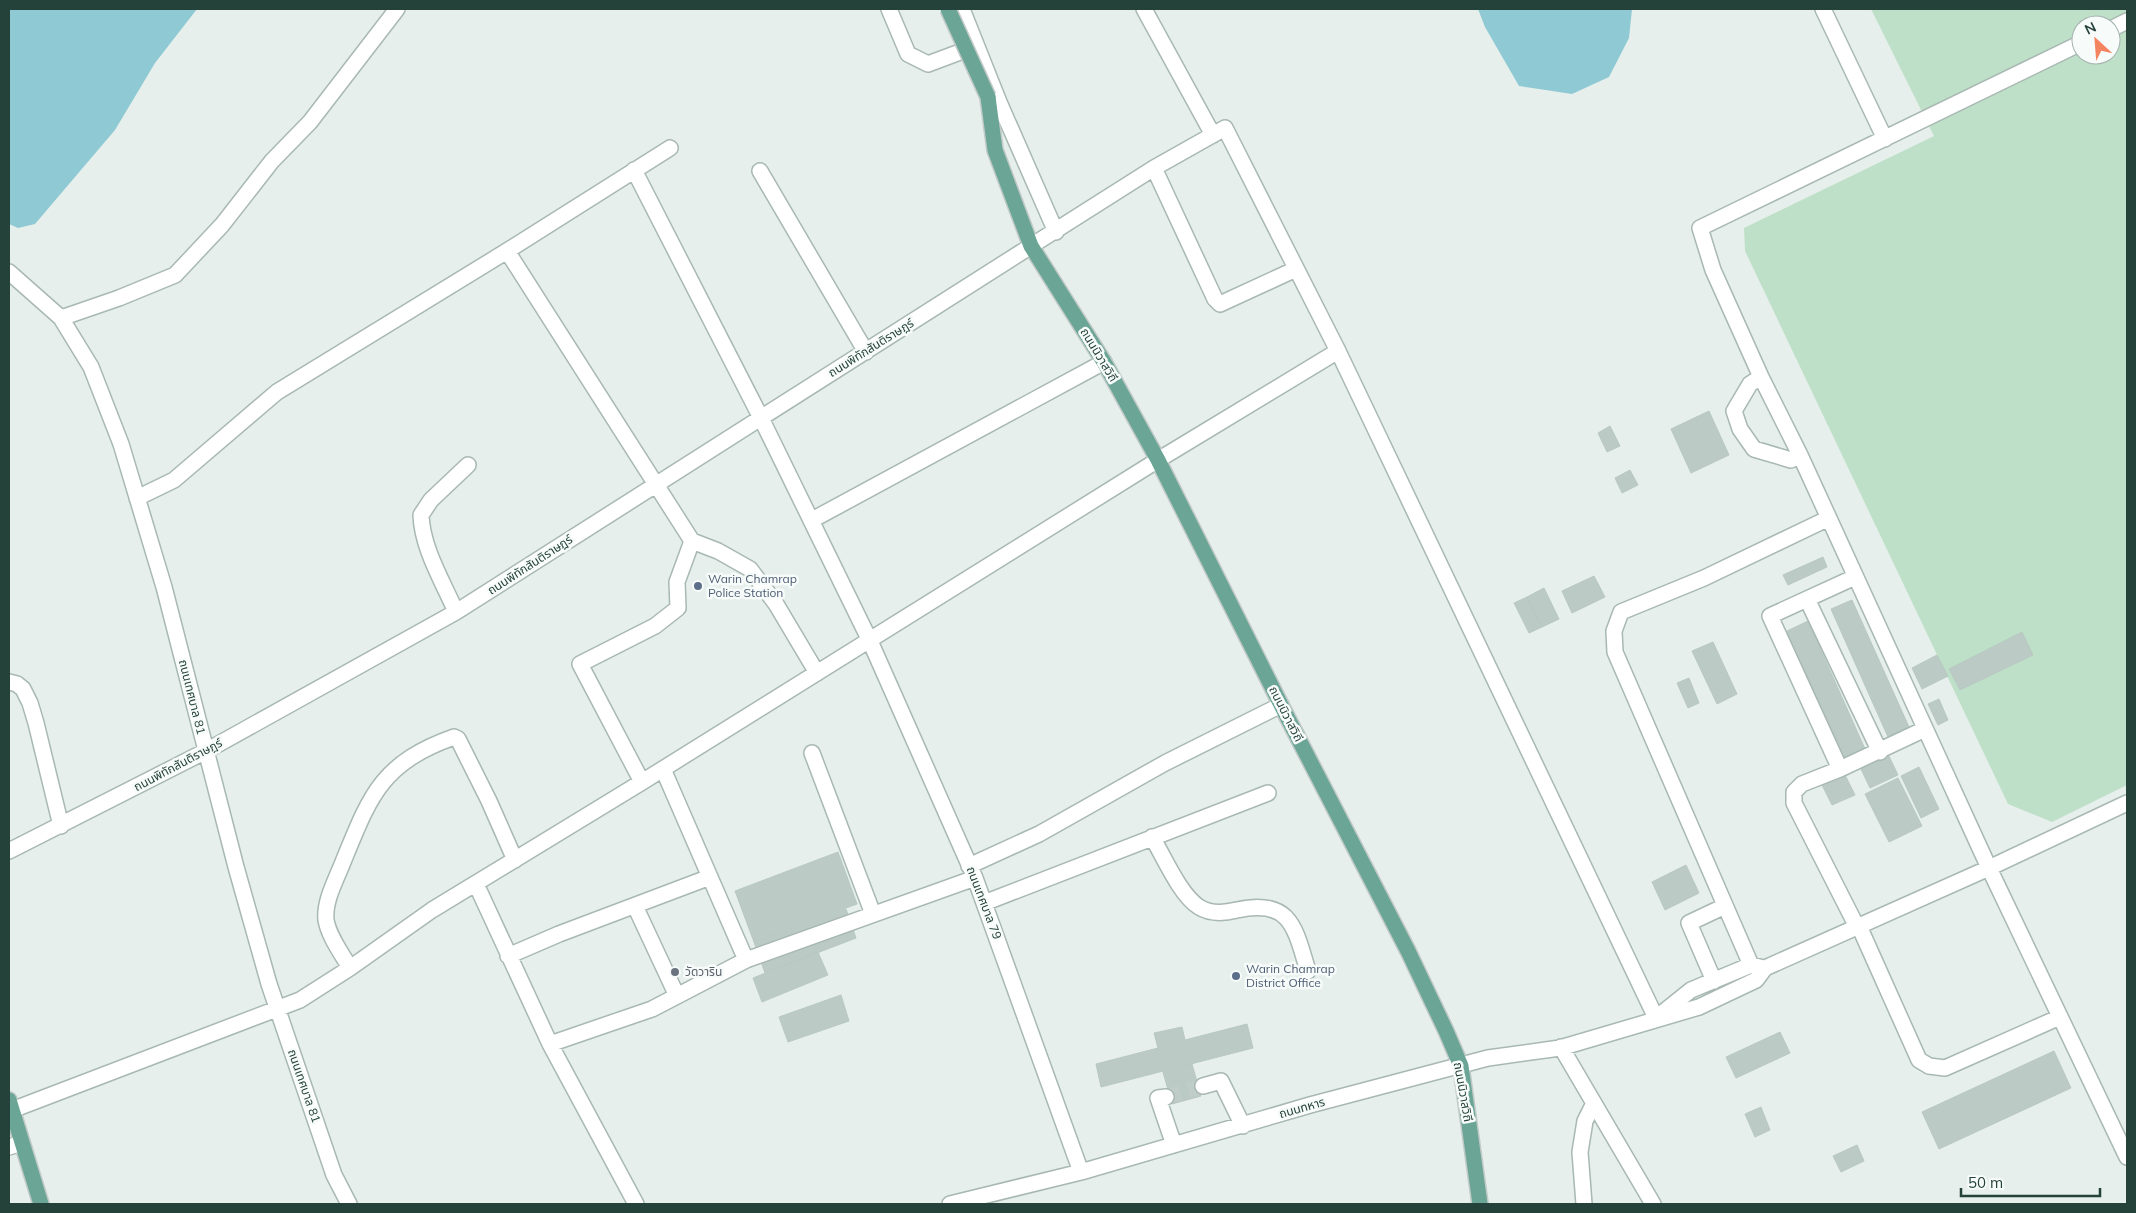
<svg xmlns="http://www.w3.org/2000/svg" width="2136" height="1213" viewBox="0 0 2136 1213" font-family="Mulish,'Noto Sans Thai',sans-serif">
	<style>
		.green { fill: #bfe0c8; fill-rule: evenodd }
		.water { fill: #8ec9d4 }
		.building { fill: #bbcac4; stroke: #b8c9c2 }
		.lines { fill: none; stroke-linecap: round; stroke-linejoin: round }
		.minor-tunnel { stroke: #bfccc8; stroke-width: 15; stroke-dasharray: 15 8; stroke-linecap: butt }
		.minor-casing { stroke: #a8b8b2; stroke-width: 18 }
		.major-casing { stroke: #c2cac8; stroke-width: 18 }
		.minor { stroke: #fff; stroke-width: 15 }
		.major { stroke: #6aa596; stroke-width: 15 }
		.major-bridge-casing { stroke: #c2cac8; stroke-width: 18; stroke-linecap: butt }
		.major-bridge { stroke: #6aa596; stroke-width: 15 }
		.service-dot { fill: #5c6f8a; stroke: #f7fbf9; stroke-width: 2 }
		.worship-dot { fill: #6b7280; stroke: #f7fbf9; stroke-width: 2 }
		.labels { text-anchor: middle; stroke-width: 5; stroke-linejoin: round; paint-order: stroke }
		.street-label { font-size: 12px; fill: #24423a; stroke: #f7fbf9 }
		.service-label { font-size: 12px; fill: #4e5e75; stroke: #f7fbf9; text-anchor: start }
		.worship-label { font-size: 12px; fill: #5b616d; stroke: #f7fbf9; text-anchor: start }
	</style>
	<rect width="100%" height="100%" fill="#e6efeb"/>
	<!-- green -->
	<path class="green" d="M1871 9H2127V785L2052 822 2008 804 1745 251 1744 228 1934 136ZM2081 25H2111V55H2081Z"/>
	<!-- water -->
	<path class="water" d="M9 9H197L155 63 115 130 35 224 18 228 9 224Z
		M1478 9H1632L1629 38 1609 77 1572 94 1519 86 1485 27Z"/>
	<!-- building -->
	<path class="building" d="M1709 411 1729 455 1691 473 1671 429Z
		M1610 426 1620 446 1607 452 1598 433Z
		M1630 470 1638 485 1622 493 1615 478Z
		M1823 557 1827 567 1788 585 1783 575Z
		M1594 576 1605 597 1572 613 1562 591Z
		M1544 588 1559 619 1542 627 1527 597Z
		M1527 597 1542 627 1529 633 1514 603Z
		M1852 600 1909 727 1888 737 1831 609Z
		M1808 621 1865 749 1844 758 1787 631Z
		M2022 632 2033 655 1960 690 1949 669Z
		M1713 642 1737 694 1717 704 1692 651Z
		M1937 655 1948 676 1922 689 1912 668Z
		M1689 678 1699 703 1688 708 1677 683Z
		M1939 699 1948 720 1938 725 1928 704Z
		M1889 756 1898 775 1870 788 1861 769Z
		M1919 767 1939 809 1921 818 1901 776Z
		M1845 775 1855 795 1832 805 1822 785Z
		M1898 778 1922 826 1889 842 1865 794Z
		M838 852 857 904 754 942 735 891Z
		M1686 865 1699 893 1665 910 1652 882Z
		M846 909 856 938 765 973 754 942Z
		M818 952 828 975 762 1002 753 978Z
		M841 995 849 1021 788 1042 779 1017Z
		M1247 1024 1253 1048 1101 1087 1096 1064 1158 1048 1154 1033 1182 1027 1185 1040Z
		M1780 1032 1790 1053 1736 1078 1726 1057Z
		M2054 1051 2071 1088 1939 1149 1922 1112Z
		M1192 1064 1201 1096 1172 1104 1163 1072Z
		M1761 1107 1770 1130 1755 1137 1745 1114Z
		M1857 1145 1864 1161 1841 1172 1833 1156Z"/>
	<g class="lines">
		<!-- minor-tunnel -->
		<path class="minor-tunnel" d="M1166 1097 1203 1086"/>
		<defs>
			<path id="minor" d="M889 9 908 54 928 64 976 46
				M962 9 999 102 1056 232
				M1144 9 1213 135
				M1823 9 1885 139
				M2111 29 2127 21
				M2081 43 1700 228 1713 270 1761 377 1800 455 1989 868 2127 1157
				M1154 168 1215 299 1220 304 1296 269
				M634 170 761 418 870 641 975 878 1081 1172
				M760 171 866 352
				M507 251 692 541 718 551 750 569 776 604 817 673
				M9 272 61 318 91 367 121 444 164 587 236 867 269 984 334 1175 349 1204
				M61 318 119 298 175 275 222 225 272 161 310 122 397 9
				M1761 377 1750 384 1734 411 1740 429 1754 449 1791 460 1800 455
				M137 498 174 480 277 392 507 251 670 148
				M812 520 1104 362
				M1807 599 1880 752
				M456 612C443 582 422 548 421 515L431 500 468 465
				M9 682 17 684 23 689 30 703 36 723 61 826
				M812 753 873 914
				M663 769 746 960 975 878
				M1840 769 1770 616 1855 577
				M642 782 580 664 655 626 678 608 677 582 692 541
				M1152 837C1164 857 1180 895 1199 907 1210 914 1225 913 1237 910 1291 898 1295 928 1308 971
				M9 851 206 751 456 612 1031 246 1154 168 1225 128 1338 351 1656 1018
				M969 866 1039 834 1165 763 1281 705
				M476 884 550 1044
				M984 903 1268 793
				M635 906 677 996
				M1859 926 1919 1060 1929 1066 1945 1068 2060 1017
				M1857 927 1794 803V792L1802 784 1840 769 1925 729
				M508 956 559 934 710 877
				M1751 965 1615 652 1614 631 1621 612 1704 578 1827 519
				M350 968C342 954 329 937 326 920 324 901 336 880 343 862 370 796 381 763 454 737L458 739 489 801 515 860
				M1714 981 1689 923 1725 906
				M1661 1014 1691 990 1751 965 1760 967
				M1561 1047 1653 1204
				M1203 1086 1221 1081 1243 1126
				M1166 1097 1158 1098 1174 1145
				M12 1110 300 1000 350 968 432 910 642 782 1158 460 1338 351
				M9 1147 22 1143
				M636 1204 550 1044 652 1009 746 960
				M950 1204 1081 1172 1310 1105 1488 1058 1560 1048 1699 1007 1756 980 1765 968 1989 868 2127 803
				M1584 1204 1580 1152 1585 1121 1594 1103"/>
			<path id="major" d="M988 97 995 150 1031 246 1104 362 1158 460 1281 705 1408 951 1446 1031 1461 1066 1480 1204
				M9 1100 41 1204"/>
		</defs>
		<!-- minor casing -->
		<use href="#minor" class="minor-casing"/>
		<!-- major casing -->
		<use href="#major" class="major-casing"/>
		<!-- minor -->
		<use href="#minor" class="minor"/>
		<!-- major -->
		<use href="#major" class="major"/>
		<defs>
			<path id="major-bridge" d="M948 9 988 97"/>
		</defs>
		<!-- major-bridge casing -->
		<use href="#major-bridge" class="major-bridge-casing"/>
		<!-- major-bridge -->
		<use href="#major-bridge" class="major-bridge"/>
	</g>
	<!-- markers -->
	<g class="service-dot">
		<circle cx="698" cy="586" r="5"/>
		<circle cx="1236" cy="976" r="5"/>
	</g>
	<circle class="worship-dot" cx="675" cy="972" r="5"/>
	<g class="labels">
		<!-- street labels -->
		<g class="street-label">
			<text transform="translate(871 348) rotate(-32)" y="4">ถนนพิทักสันติราษฎร์</text>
			<text transform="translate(1099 355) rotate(59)" y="4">ถนนนิวาสวิถี</text>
			<text transform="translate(530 565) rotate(-33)" y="4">ถนนพิทักสันติราษฎร์</text>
			<text transform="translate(192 697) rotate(76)" y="4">ถนนเทศบาล 81</text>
			<text transform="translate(1286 714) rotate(63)" y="4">ถนนนิวาสวิถี</text>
			<text transform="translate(178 765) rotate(-28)" y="4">ถนนพิทักสันติราษฎร์</text>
			<text transform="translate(984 903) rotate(69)" y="4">ถนนเทศบาล 79</text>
			<text transform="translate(304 1086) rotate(71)" y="4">ถนนเทศบาล 81</text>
			<text transform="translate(1463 1092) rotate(80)" y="4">ถนนนิวาสวิถี</text>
			<text transform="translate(1302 1108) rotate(-16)" y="4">ถนนทหาร</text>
		</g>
		<!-- service labels -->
		<g class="service-label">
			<text x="708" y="583">Warin Chamrap<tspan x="708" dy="14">Police Station</tspan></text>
			<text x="1246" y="973">Warin Chamrap<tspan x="1246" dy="14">District Office</tspan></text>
		</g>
		<!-- worship labels -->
		<g class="worship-label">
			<text x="685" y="976">วัดวาริน</text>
		</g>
	</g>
	<!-- border -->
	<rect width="2136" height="1213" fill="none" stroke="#24423a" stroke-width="20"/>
	<!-- north arrow -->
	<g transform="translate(2096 40) rotate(334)"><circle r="24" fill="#f7fbf9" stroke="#a3b1ad"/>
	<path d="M0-4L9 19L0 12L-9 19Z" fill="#f4845f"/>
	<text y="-8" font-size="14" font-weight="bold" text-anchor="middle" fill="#24423a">N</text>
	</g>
	<!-- scale -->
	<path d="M1961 1188v8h139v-8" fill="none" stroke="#24423a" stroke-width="2.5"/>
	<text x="1968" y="1188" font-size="15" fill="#24423a" stroke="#f7fbf9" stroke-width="4" paint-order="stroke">50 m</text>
</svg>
